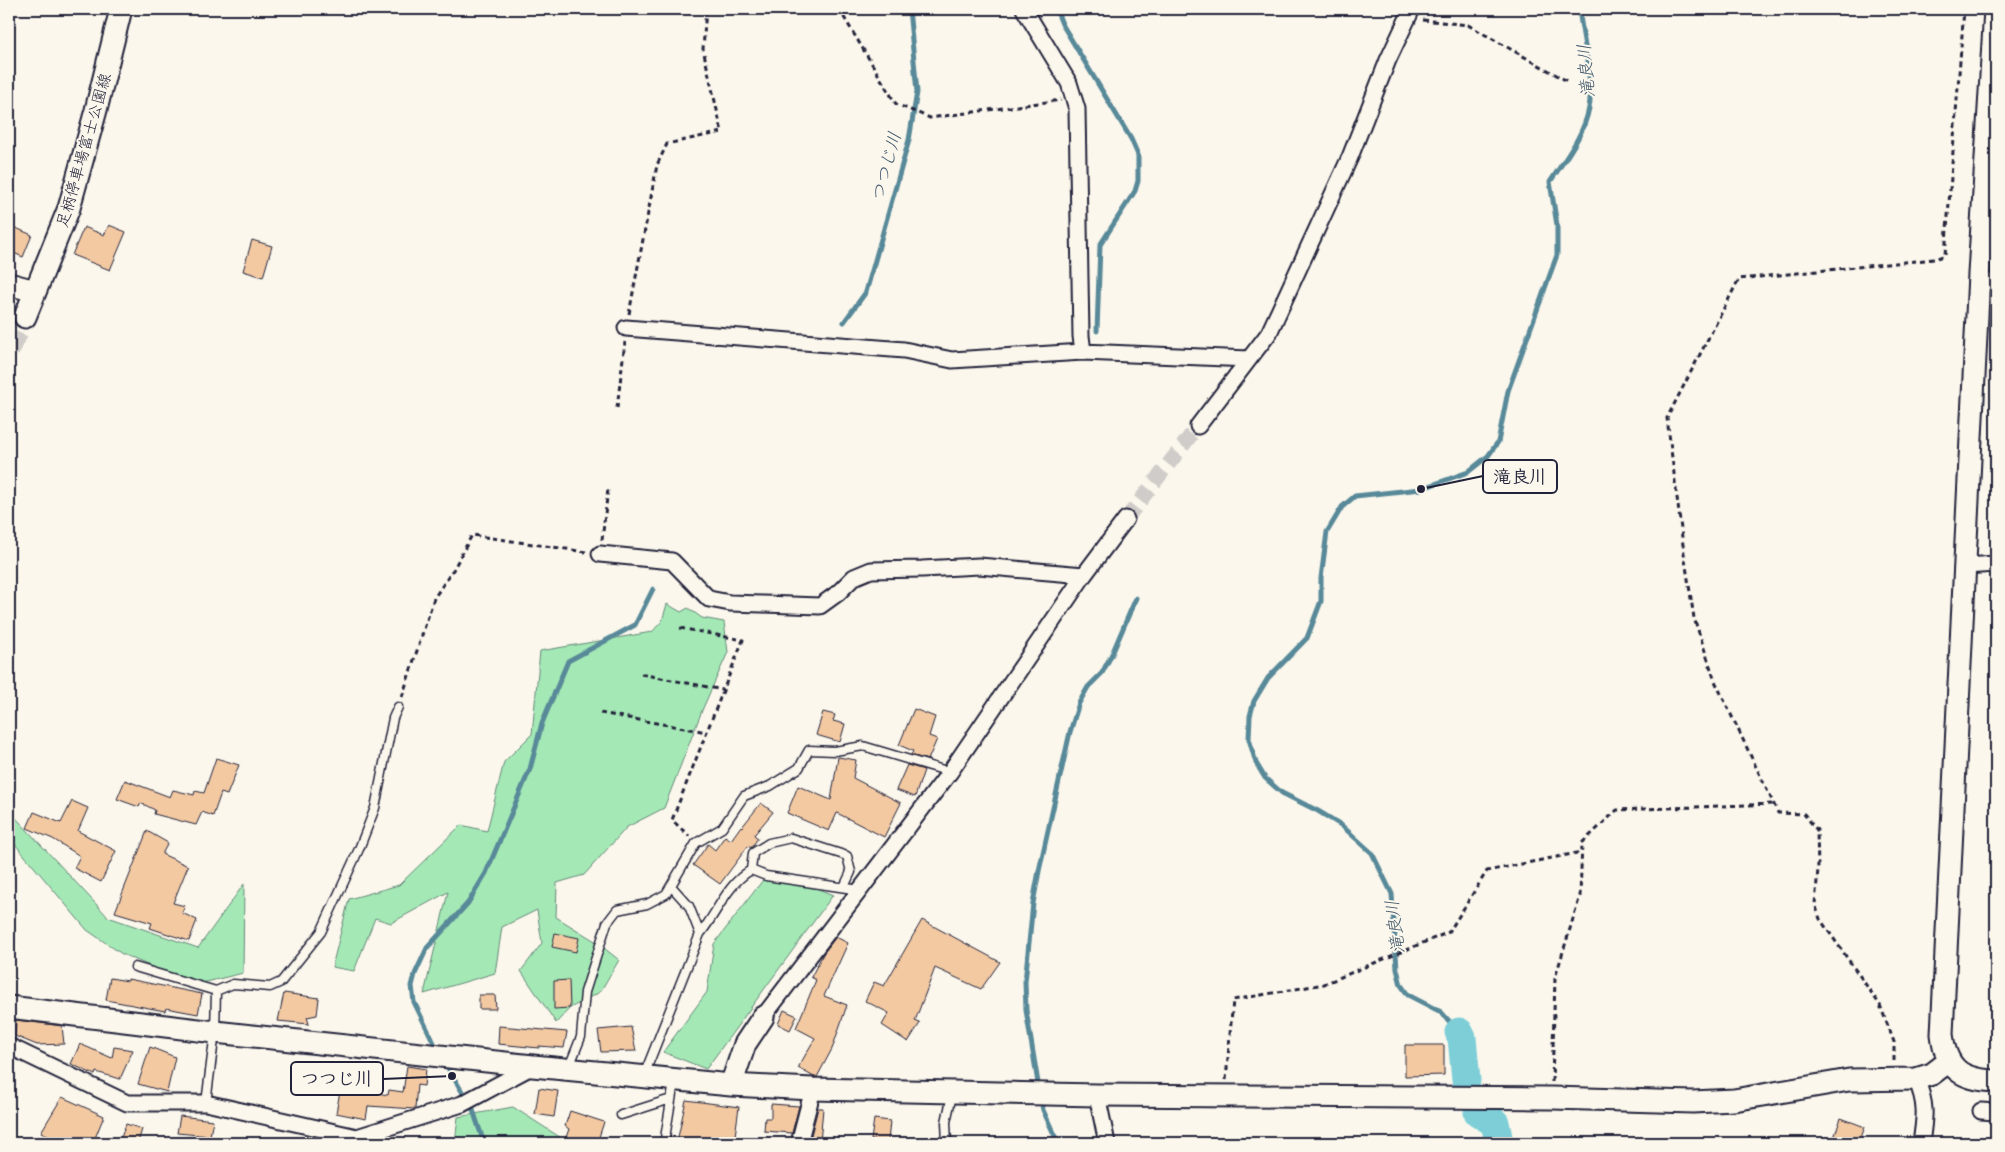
<svg xmlns="http://www.w3.org/2000/svg" width="2005" height="1152" viewBox="0 0 2005 1152" font-family="Sriracha,'Klee One',sans-serif">
	<style>
		.green { fill: #a4e9b5; stroke: #638678 }
		.lines { fill: none; stroke-linecap: round; stroke-linejoin: round }
		.stream { stroke: #598999; stroke-width: 5 }
		.river { stroke: #7eced8; stroke-width: 29 }
		.building { fill: #f3c9a2; stroke: #22223b }
		.street-tunnel { stroke: #d0ccc9; stroke-width: 15; stroke-dasharray: 15 8; stroke-linecap: butt }
		.secondary-tunnel { stroke: #d0ccc9; stroke-width: 21; stroke-dasharray: 21 11; stroke-linecap: butt }
		.lane-casing { stroke: #22223b; stroke-width: 11 }
		.street-casing { stroke: #22223b; stroke-width: 19 }
		.secondary-casing { stroke: #22223b; stroke-width: 25 }
		.path { stroke: #22223b; stroke-width: 3; stroke-dasharray: 5 4; stroke-linecap: butt }
		.lane { stroke: #fbf7ec; stroke-width: 8 }
		.street { stroke: #fbf7ec; stroke-width: 15 }
		.secondary { stroke: #fbf7ec; stroke-width: 21 }
		.labels { text-anchor: middle; stroke-width: 4; stroke-linejoin: round; paint-order: stroke }
		.street-label { font-size: 16px; fill: #22223b; stroke: #fbf7ec }
		.water-label { font-size: 18px; font-style: italic; fill: #3e566a; stroke: #fbf7ec }
		.leader { fill: none; stroke: #22223b; stroke-width: 2 }
		.callout-dot { fill: #22223b; stroke: #fbf7ec; stroke-width: 2 }
		.callout { fill: #fbf7ec; stroke: #22223b; stroke-width: 2 }
		.callout-label { font-size: 18px; text-anchor: middle; font-weight: bold; fill: #22223b }
	</style>
	<rect width="100%" height="100%" fill="#fbf7ec"/>
	<filter id="ink" filterUnits="userSpaceOnUse"><feTurbulence type="fractalNoise" baseFrequency=".02" numOctaves="2"/><feDisplacementMap in="SourceGraphic" scale="10" xChannelSelector="R" yChannelSelector="G"/><feConvolveMatrix kernelMatrix="1 2 1 2 8 2 1 2 1" color-interpolation-filters="sRGB"/></filter>
	<g filter="url(#ink)">
		<!-- green -->
		<path class="green" d="M667 604 681 612 688 608 702 618 724 622 728 652 703 708 664 808 627 827 584 875 557 883 556 917 595 941 619 960 600 992 570 1008 556 1023 521 971 542 943 537 910 502 927 495 973 424 994 448 892 391 923 375 918 354 971 332 967 349 899 399 885 461 825 487 831 504 762 532 734 540 651 652 632 662 621Z
			M16 818 108 917 198 948 244 884 243 973 194 985 122 954 87 930 9 837Z
			M766 876H787L833 895 706 1069 663 1052 707 992 714 944Z
			M513 1107 569 1143H455L458 1117Z"/>
		<g class="lines">
			<!-- stream -->
			<path class="stream" d="M1056 9 1062 24 1131 139 1138 155V181L1135 191 1100 245 1097 331
				M844 322 866 292 909 140 917 92 909 9
				M1459 1032 1441 1012 1408 995 1401 985 1397 969 1392 894 1372 853 1341 825 1318 811 1282 793 1265 778 1256 763 1249 739 1250 716 1254 701 1268 678 1307 638 1321 601V578L1327 532 1342 507 1355 496 1421 489 1468 472 1488 456 1498 442 1508 391 1557 255V225L1550 182C1565 159 1584 135 1589 108 1594 84 1582 34 1579 9
				M437 1049 414 1002 412 986 415 974 427 948 468 903 486 873 530 769 542 723 568 661 635 625 653 589
				M445 1063 473 1110 484 1143
				M1039 1089 1026 1010 1025 982 1033 903 1039 871 1070 732 1079 703 1088 687 1102 673 1112 654 1136 598
				M1041 1100 1043 1110 1058 1143"/>
			<!-- river -->
			<path class="river" d="M1459 1032 1462 1038 1466 1080
				M1478 1112 1495 1123 1498 1137 1496 1143"/>
		</g>
		<!-- building -->
		<path class="building" d="M9 225 32 235 23 257 9 251Z
			M109 225 126 232 110 270 72 255 84 227 104 235Z
			M252 240 272 246 263 277 243 271Z
			M914 709 935 717 929 736 937 739 928 760 911 755 913 751 899 745Z
			M823 712 835 715 833 721 845 724 840 742 816 735Z
			M838 757 856 760 853 778 901 803 884 837 837 813 829 831 787 813 798 786 831 800Z
			M216 758 239 765 227 795 221 793 213 816 202 812 196 825 154 814 155 810 141 803 139 807 117 799 125 780 170 797 173 790 194 795 195 791 204 793Z
			M907 765 924 770 915 797 896 790Z
			M72 801 88 808 78 831 116 851 101 882 74 868 80 856 53 839 27 828 34 812 61 823Z
			M761 803 773 812 754 835 758 838 751 848 748 846 720 884 693 865 708 844 715 850 725 836 731 840 741 826 742 827Z
			M147 831 168 843 162 854 188 866 173 903 185 906 182 913 197 920 189 941 150 928 152 923 115 912Z
			M922 920 1000 962 981 989 935 968 915 1021 920 1023 908 1042 882 1025 889 1013 865 1001 874 982 884 986Z
			M555 933 579 938 576 952 552 947Z
			M836 937 848 943 824 996 847 1005 832 1049 817 1077H814L798 1068 815 1038 796 1028 816 980 811 977 823 954Z
			M110 978 128 981V979L202 994 198 1014 166 1008 165 1011 106 1000Z
			M569 980 570 1008 554 1009V981Z
			M284 993 319 998 317 1015 307 1017 309 1024 278 1021Z
			M479 995H495L496 1009H479Z
			M784 1010 797 1016 790 1030 778 1024Z
			M16 1020 62 1026 64 1044 37 1045 15 1036Z
			M499 1026 567 1032 564 1048 539 1046V1048L498 1044Z
			M631 1027 636 1051 601 1052 598 1030Z
			M80 1044 112 1058 114 1047 133 1050 120 1079 96 1072 95 1075 71 1064Z
			M1405 1045H1444V1075L1405 1076Z
			M150 1047 175 1057 167 1092 138 1084Z
			M407 1066 426 1069 424 1086 417 1085 415 1109 368 1106 366 1119 336 1113 341 1086 388 1095 389 1090 403 1092Z
			M539 1088 558 1091 554 1117 535 1114Z
			M62 1097 104 1116 93 1143H65L41 1132Z
			M686 1100 739 1107 734 1143 677 1142Z
			M771 1104 799 1106 792 1133 764 1131 765 1118H771Z
			M818 1108H823L820 1143H809Z
			M570 1111 604 1122 597 1143H564L569 1129 565 1126Z
			M180 1116 213 1120 210 1136 177 1133Z
			M1841 1118 1865 1127 1859 1143H1832Z
			M874 1119 890 1121 888 1142 871 1140Z
			M126 1124 142 1129 138 1143H119Z"/>
		<g class="lines">
			<!-- street-tunnel -->
			<path class="street-tunnel" d="M1126 519 1198 426"/>
			<!-- secondary-tunnel -->
			<path class="secondary-tunnel" d="M9 351 25 317"/>
			<defs>
				<path id="lane" d="M751 870 753 853 769 843 791 838 847 856 851 872 844 887
					M700 934C717 913 727 884 751 870L766 876 860 890
					M135 967 216 991 233 984 270 987 281 982 321 932 359 849 375 808 393 718 398 707
					M569 1067 581 1037 585 992 607 923 617 910 647 904 666 894 696 843 722 828 744 796 770 786 799 768 809 750 835 751 863 746 950 772
					M644 1075 700 934 689 906 671 886
					M206 1103 215 1032 216 991
					M621 1115 671 1099
					M663 1143 665 1138 674 1082
					M947 1143 946 1122 952 1095"/>
				<path id="street" d="M1024 9 1069 83 1077 109 1081 336 1083 352
					M1979 282H1996
					M626 328 904 350 952 360 1083 352 1249 359
					M1198 426 1269 333 1350 157 1388 60 1412 9
					M600 554 672 561 709 599 730 603 820 606 838 593 854 577 871 570 922 569 979 566 1084 575
					M1965 566 1996 564
					M763 1017 950 772 1084 575 1126 519
					M9 1046 127 1103H206L357 1137 462 1104 533 1066
					M1916 1079C1927 1104 1925 1117 1921 1143
					M1097 1095 1107 1143
					M1981 1111 1996 1112
					M799 1143 813 1089"/>
				<path id="secondary" d="M1995 9 1979 274 1942 1034C1946 1070 1962 1080 1996 1081
					M9 284 35 291
					M25 317 69 208 96 110 121 9
					M9 1007 215 1032 533 1066 731 1085 813 1089 1097 1095 1552 1098 1693 1102 1734 1100 1849 1080 1916 1079 1932 1074 1949 1061
					M731 1085 745 1044 763 1017"/>
			</defs>
			<!-- lane casing -->
			<use href="#lane" class="lane-casing"/>
			<!-- street casing -->
			<use href="#street" class="street-casing"/>
			<!-- secondary casing -->
			<use href="#secondary" class="secondary-casing"/>
			<!-- path -->
			<path class="path" d="M839 9 896 104 930 118 1061 100
				M1423 20 1468 25 1569 82
				M629 314 657 165 667 144 722 132 703 49 706 9
				M617 408 625 342
				M602 540 608 489
				M680 628 743 640 672 820 689 836
				M641 674 723 690
				M402 697 434 598 453 570 472 535 586 552
				M600 713 707 732
				M1894 1061V1042L1880 1005 1820 919 1815 904 1818 869 1817 830 1804 814 1778 813 1715 681 1694 618 1684 553 1667 418 1739 279 1935 259 1945 255 1964 9
				M1226 1080 1233 1000 1324 984 1449 932 1487 871 1582 852
				M1552 1082 1555 978 1580 896 1582 843 1617 810 1773 804"/>
			<!-- lane -->
			<use href="#lane" class="lane"/>
			<!-- street -->
			<use href="#street" class="street"/>
			<!-- secondary -->
			<use href="#secondary" class="secondary"/>
		</g>
	</g>
	<g class="labels">
		<!-- street labels -->
		<g class="street-label">
			<text transform="translate(83 150) rotate(-74)" y="6">足柄停車場富士公園線</text>
		</g>
		<!-- water labels -->
		<g class="water-label">
			<text transform="translate(1586 71) rotate(-95)" y="6">滝良川</text>
			<text transform="translate(886 167) rotate(-75)" y="6">つつじ川</text>
			<text transform="translate(1395 927) rotate(-97)" y="6">滝良川</text>
		</g>
	</g>
	<!-- callouts -->
	<path class="leader" d="M1421 489L1483 476M452 1076L383 1079"/>
	<g class="callout-dot">
		<circle cx="1421" cy="489" r="5"/>
		<circle cx="452" cy="1076" r="5"/>
	</g>
	<g class="callout">
		<rect x="1483" y="460" width="74" height="33" rx="5"/>
		<rect x="291" y="1062" width="92" height="33" rx="5"/>
	</g>
	<g class="callout-label">
		<text x="1520" y="483">滝良川</text>
		<text x="337" y="1085">つつじ川</text>
	</g>
	<!-- margin -->
	<rect width="2005" height="1152" fill="none" stroke="#fbf7ec" stroke-width="30"/>
	<rect x="15" y="15" width="1975" height="1122" fill="none" stroke="#22223b" stroke-width="2" filter="url(#ink)"/>
</svg>
